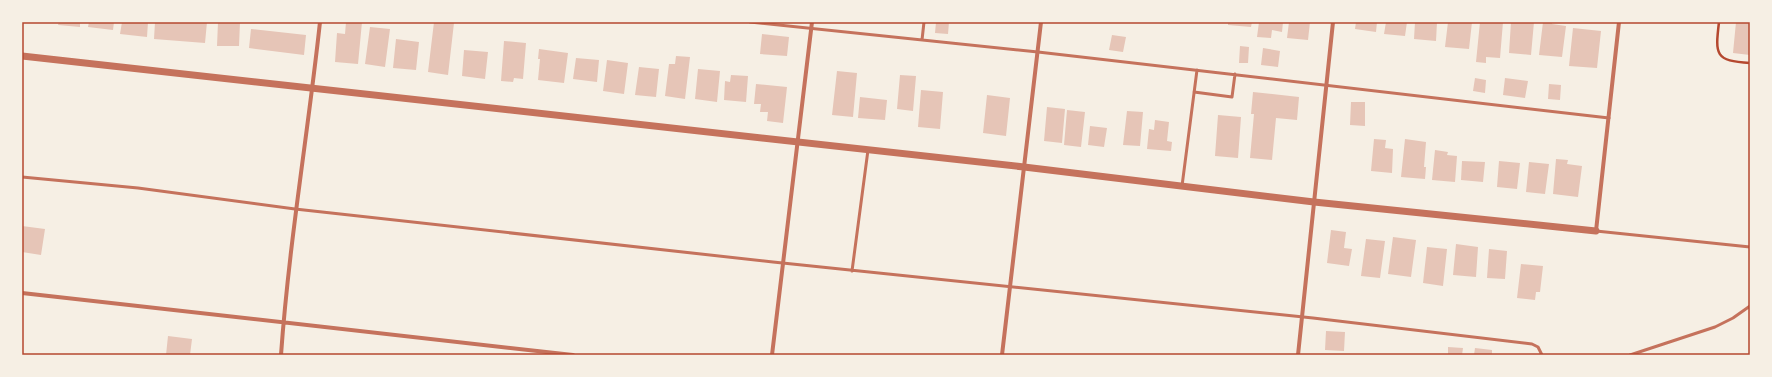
<svg xmlns="http://www.w3.org/2000/svg" width="1772" height="377" viewBox="0 0 1772 377" font-family="'Roboto Condensed',sans-serif">
	<style>
		.building { fill: #e6c5b7 }
		.lines { fill: none; stroke-linecap: round; stroke-linejoin: round }
		.path { stroke: #b5482f; stroke-width: 2.5 }
		.service { stroke: #c5725c; stroke-width: 3 }
		.minor { stroke: #c5725c; stroke-width: 4 }
		.tertiary { stroke: #c5725c; stroke-width: 7 }
		.neatline { fill: none; stroke: #b5482f; stroke-width: 1.5 }
	</style>
	<rect width="100%" height="100%" fill="#f6efe4"/>
	<!-- building -->
	<path class="building" d="M59 22H80V27L58 25Z
		M89 22H114L113 30 88 27Z
		M122 22H148L147 37 120 34Z
		M155 22H207L205 43 154 39Z
		M218 22H240L239 46H217Z
		M346 22H362L358 64 335 62 337 33 345 34Z
		M434 22 454 23 448 75 428 72Z
		M936 22H949L948 34 935 33Z
		M1228 22H1252L1251 27 1228 25Z
		M1259 22H1283L1282 32 1272 30 1271 38 1257 37Z
		M1289 22H1310L1308 40 1287 38Z
		M1356 22H1377L1376 32 1355 29Z
		M1386 22H1407L1405 36 1384 34Z
		M1415 22H1437L1436 41 1414 39Z
		M1448 22H1472L1469 49 1445 47Z
		M1480 22H1503L1500 58 1486 57V63L1476 62Z
		M1511 22H1534L1531 55 1509 53Z
		M1543 22H1552V24L1566 26 1562 57 1539 55Z
		M1736 22H1750V55L1733 53Z
		M370 27 390 29 385 67 365 64Z
		M1573 28 1601 31 1597 68 1569 66Z
		M251 29 306 35 304 55 249 48Z
		M762 34 789 37 787 56 760 54Z
		M1112 35 1126 37 1123 52 1109 50Z
		M396 39 419 42 416 70 393 68Z
		M504 41 526 43 523 79 514 78 513 82 501 81Z
		M1240 46 1249 47 1248 63H1239Z
		M1263 48 1280 51 1278 67 1261 65Z
		M539 49 568 53 564 83 538 80 540 59H538Z
		M464 50 488 52 485 79 462 76Z
		M676 56 690 57 685 99 665 96 669 64H675Z
		M576 58 599 60 597 82 573 79Z
		M607 60 628 63 624 94 603 91Z
		M639 67 659 69 656 97 635 95Z
		M698 69 720 71 717 102 695 99Z
		M837 71 857 73 853 117 832 115Z
		M731 75 748 76 746 102 724 100 725 81 730 82Z
		M900 75 916 76 913 111 897 109Z
		M1475 78 1486 80 1485 93 1473 91Z
		M1505 78 1528 81 1525 98 1503 95Z
		M756 84 787 87 783 123 767 121 768 112H760L761 104H754Z
		M1549 84 1561 85 1560 100 1548 99Z
		M921 90 943 92 940 129 918 127Z
		M1253 92 1299 97 1297 120 1276 118 1272 160 1250 158 1254 114H1251Z
		M987 95 1010 98 1006 136 983 133Z
		M860 97 887 100 885 120 858 118Z
		M1351 102H1365V126L1350 125Z
		M1047 107 1065 109 1062 143 1044 141Z
		M1067 110 1085 112 1081 147 1064 145Z
		M1127 111 1143 112 1140 146 1123 145Z
		M1218 115 1241 117 1238 158 1215 156Z
		M1155 120 1169 122 1167 141 1172 142 1171 151 1147 149 1149 129 1154 130Z
		M1090 126 1107 128 1104 147 1088 145Z
		M1374 139 1386 140 1385 148 1393 149 1392 173 1371 171Z
		M1405 139 1426 142 1424 167H1426L1425 179 1401 177Z
		M1435 150 1448 152 1447 155 1457 156 1455 182 1432 180Z
		M1556 159 1568 160 1567 164 1582 166 1578 197 1553 194Z
		M1462 161 1485 162 1483 182 1461 180Z
		M1499 161 1520 163 1517 189 1497 187Z
		M1529 162 1549 164 1545 194 1526 192Z
		M22 226 45 229 41 255 22 252Z
		M1331 230 1346 232 1344 248 1352 249 1349 266 1327 263Z
		M1393 237 1416 240 1411 277 1388 274Z
		M1366 239 1385 241 1380 278 1361 276Z
		M1456 244 1478 247 1476 277 1453 275Z
		M1427 247 1447 249 1443 286 1423 283Z
		M1489 249 1507 251 1505 279 1487 278Z
		M1521 264 1543 266 1540 292H1536L1535 300 1517 298Z
		M1326 331 1345 332 1344 351 1325 350Z
		M168 336 192 339 190 355H166Z
		M1448 347 1463 348 1462 355H1448Z
		M1475 348 1492 350V355H1474Z"/>
	<g class="lines">
		<!-- path -->
		<path class="path" d="M1719 22C1715 55 1715 61 1750 63"/>
		<!-- service -->
		<path class="service" d="M750 22 1038 52 1609 118
			M922 40 924 22
			M1194 92 1232 97 1235 74
			M22 177 138 188 295 209 773 262 1313 318 1532 344 1538 347 1542 355
			M1182 186 1197 70
			M1596 231 1750 247
			M852 271 868 150
			M1630 355 1715 327 1733 318 1750 306"/>
		<!-- minor -->
		<path class="minor" d="M1596 231 1619 22
			M22 293 573 355
			M281 355C289 243 308 133 320 22
			M772 355 812 22
			M1002 355 1041 22
			M1298 355 1333 22"/>
		<!-- tertiary -->
		<path class="tertiary" d="M22 56 1024 167 1314 202 1596 231"/>
	</g>
	<!-- border -->
	<rect width="1772" height="377" fill="none" stroke="#f6efe4" stroke-width="46"/>
	<rect x="23" y="23" width="1726" height="331" class="neatline"/>
</svg>
